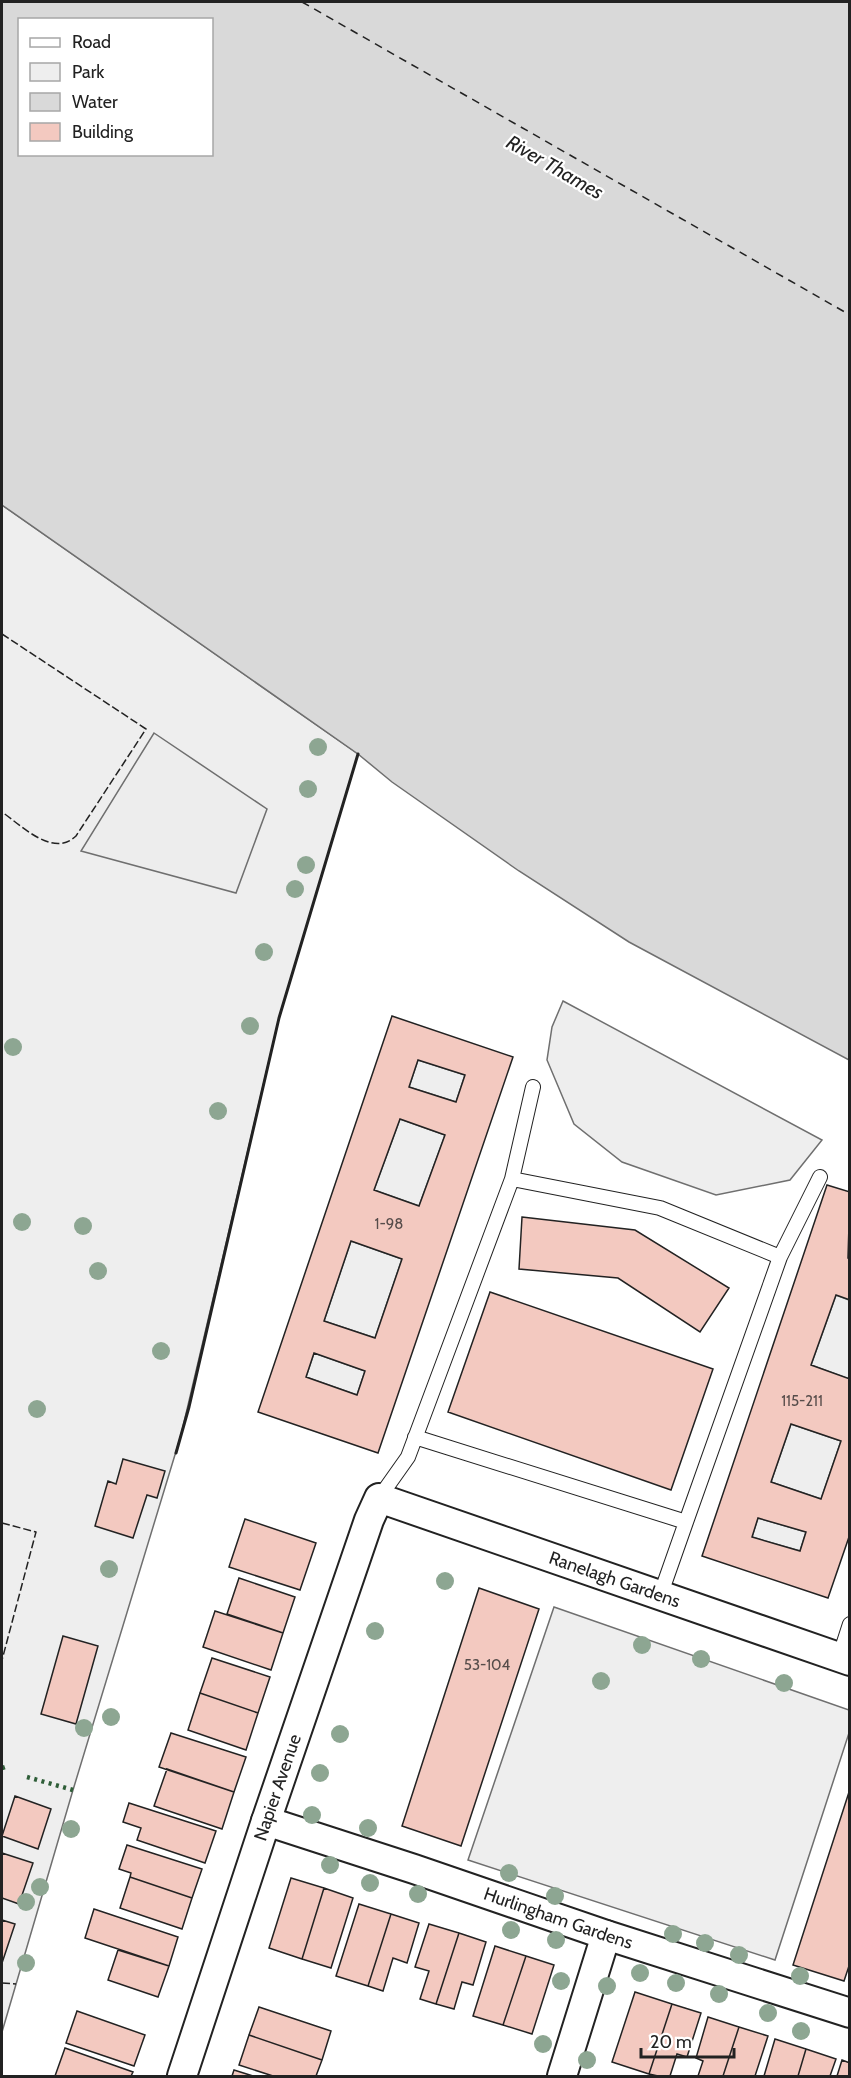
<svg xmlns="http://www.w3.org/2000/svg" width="851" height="2078" viewBox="0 0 851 2078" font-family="Cabin,sans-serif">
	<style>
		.green { fill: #eee; stroke: #6f6f6f; stroke-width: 1.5 }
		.parking { fill: #ededed; stroke: #6f6f6f; stroke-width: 1.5 }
		.water { fill: #d9d9d9; stroke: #6f6f6f; stroke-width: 1.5; fill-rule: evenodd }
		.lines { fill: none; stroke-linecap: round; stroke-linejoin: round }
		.ferry { stroke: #222; stroke-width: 1.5; stroke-dasharray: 8 6; stroke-linecap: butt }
		.building { fill: #f3c9c0; stroke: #222; stroke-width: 1.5; fill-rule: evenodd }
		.lane-casing { stroke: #222; stroke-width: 16 }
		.street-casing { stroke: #222; stroke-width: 32 }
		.lane { stroke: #fff; stroke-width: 14 }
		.street { stroke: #fff; stroke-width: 28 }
		.hedge { stroke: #2f5e38; stroke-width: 4.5; stroke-dasharray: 3 4.5; stroke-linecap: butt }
		.fence { stroke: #222; stroke-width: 1.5; stroke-dasharray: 8 3; stroke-linecap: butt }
		.wall { stroke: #222; stroke-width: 3 }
		.tree { fill: #8da692 }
		.labels { text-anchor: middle; stroke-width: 4.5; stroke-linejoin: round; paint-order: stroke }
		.number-label { font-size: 15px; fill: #564c4a }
		.street-label { font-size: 18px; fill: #222; stroke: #fff }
		.water-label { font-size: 20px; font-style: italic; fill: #222; stroke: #fff }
	</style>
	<rect width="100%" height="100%" fill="#fff"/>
	<!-- green -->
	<path class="green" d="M2 505 358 754 279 1018 181 1435 73 1790 2 2032Z
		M563 1001 822 1140 790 1180 716 1195 622 1162 574 1124 547 1060 552 1027Z
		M418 1060 465 1075 456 1102 409 1087Z
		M400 1119 445 1135 419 1206 374 1190Z
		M351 1241 402 1259 375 1338 324 1321Z
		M836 1295 849 1300V1379L811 1365Z
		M314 1353 365 1371 357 1395 306 1377Z
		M791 1424 841 1441 821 1499 771 1482Z
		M758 1518 806 1532 800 1551 752 1537Z
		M554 1607 849 1710V1733L775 1960 468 1860Z"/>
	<!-- parking -->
	<path class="parking" d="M154 733 267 809 236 893 81 851Z"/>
	<!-- water -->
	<path class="water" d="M2 2H849V1060L629 942 519 871 392 782 358 754 2 505ZM20 20H212V154H20Z"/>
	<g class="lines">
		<!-- ferry -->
		<path class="ferry" d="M302 2 850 315"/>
	</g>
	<!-- building -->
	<path class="building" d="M392 1016 513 1057 378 1453 258 1412ZM418 1060 465 1075 456 1102 409 1087ZM400 1119 445 1135 419 1206 374 1190ZM351 1241 402 1259 375 1338 324 1321ZM314 1353 365 1371 357 1395 306 1377Z
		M827 1185 850 1192 848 1258H850V1300L836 1295 811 1365 850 1379V1534L828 1598 702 1556ZM791 1424 841 1441 821 1499 771 1482ZM758 1518 806 1532 800 1551 752 1537Z
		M522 1217 635 1230 729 1288 700 1332 618 1278 519 1269Z
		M490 1292 713 1369 671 1490 448 1412Z
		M123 1459 165 1471 157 1498 147 1495 133 1538 95 1526 108 1481 116 1484Z
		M245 1519 316 1543 300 1590 229 1567Z
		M239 1578 295 1597 283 1633 227 1614Z
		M479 1588 539 1609 461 1846 402 1826Z
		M215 1611 283 1633 271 1670 203 1647Z
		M63 1636 98 1646 76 1724 41 1714Z
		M212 1658 270 1677 258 1713 200 1693Z
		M200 1693 258 1713 246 1750 188 1730Z
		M171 1733 246 1757 234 1792 159 1767Z
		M167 1769 234 1792 222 1829 154 1806Z
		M850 1789V1963L844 1981 793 1965Z
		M15 1796 51 1809 38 1849 2 1836Z
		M129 1803 216 1831 205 1863 137 1840 141 1828 123 1822Z
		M127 1845 202 1869 192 1898 130 1877 131 1873 119 1869Z
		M2 1853 33 1863 19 1904 2 1898Z
		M130 1877 192 1898 182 1929 120 1908Z
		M291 1878 324 1888 302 1959 269 1948Z
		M324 1888 353 1898 331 1968 302 1959Z
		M359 1904 391 1914 368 1986 336 1976Z
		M94 1909 178 1937 169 1966 85 1938Z
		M391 1914 419 1923 407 1963 393 1958 383 1991 368 1986Z
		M2 1920 15 1924 2 1963Z
		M429 1924 459 1933 436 2004 420 1999 429 1971 415 1967Z
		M459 1933 486 1942 473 1985 462 1982 454 2009 436 2004Z
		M495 1946 526 1956 503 2025 473 2016Z
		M118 1950 169 1966 158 1997 108 1980Z
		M526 1956 554 1965 532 2034 503 2025Z
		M635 1992 672 2004 649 2074 612 2062Z
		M672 2004 701 2013 687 2057 677 2054 670 2076H658L649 2074Z
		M259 2007 331 2031 322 2060 249 2035Z
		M77 2011 145 2035 134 2066 66 2043Z
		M708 2017 739 2027 723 2076H698L703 2061 696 2058Z
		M739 2027 768 2036 755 2076H723Z
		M249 2035 322 2060 316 2076H273L239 2065Z
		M775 2039 806 2049 798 2076H764Z
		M65 2048 133 2072 131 2076H55Z
		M806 2049 836 2059 830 2076H798Z
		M842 2060 850 2063V2076H837Z
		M234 2070 253 2076H232Z"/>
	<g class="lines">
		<defs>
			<path id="lane" d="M512 1179 533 1087
				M780 1257 820 1177
				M415 1437 686 1522 660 1596
				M379 1498 408 1457 512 1179 660 1208 780 1257 686 1522
				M839 1658 850 1624"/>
			<g id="street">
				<path id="s1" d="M266 1821 414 1869 606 1935 850 2013"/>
				<path id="s2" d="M182 2076 266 1821 369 1520 379 1498 850 1661"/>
				<path d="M562 2076 606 1935"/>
			</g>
		</defs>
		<!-- lane casing -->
		<use href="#lane" class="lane-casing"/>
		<!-- street casing -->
		<use href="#street" class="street-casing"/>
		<!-- lane -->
		<use href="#lane" class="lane"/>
		<!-- street -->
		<use href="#street" class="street"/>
		<!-- hedge -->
		<path class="hedge" d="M2 1768 5 1767
			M27 1777 73 1790"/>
		<!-- fence -->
		<path class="fence" d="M2 634 146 729 76 836C53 858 22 826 2 812
			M2 1523 36 1532 2 1660
			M2 1983 16 1984"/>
		<!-- wall -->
		<path class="wall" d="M176 1453 189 1407 279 1018 358 754"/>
	</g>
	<!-- trees -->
	<g class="tree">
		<circle cx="318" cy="747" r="9"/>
		<circle cx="308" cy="789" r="9"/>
		<circle cx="306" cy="865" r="9"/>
		<circle cx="295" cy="889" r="9"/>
		<circle cx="264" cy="952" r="9"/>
		<circle cx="250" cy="1026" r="9"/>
		<circle cx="13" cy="1047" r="9"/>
		<circle cx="218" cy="1111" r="9"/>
		<circle cx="22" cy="1222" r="9"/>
		<circle cx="83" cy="1226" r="9"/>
		<circle cx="98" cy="1271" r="9"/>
		<circle cx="161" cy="1351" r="9"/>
		<circle cx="37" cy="1409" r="9"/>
		<circle cx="109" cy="1569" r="9"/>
		<circle cx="445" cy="1581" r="9"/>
		<circle cx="375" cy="1631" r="9"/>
		<circle cx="642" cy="1645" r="9"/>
		<circle cx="701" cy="1659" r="9"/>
		<circle cx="601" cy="1681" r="9"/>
		<circle cx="784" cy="1683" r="9"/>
		<circle cx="111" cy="1717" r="9"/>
		<circle cx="84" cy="1728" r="9"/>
		<circle cx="340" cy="1734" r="9"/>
		<circle cx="320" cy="1773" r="9"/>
		<circle cx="312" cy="1815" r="9"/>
		<circle cx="368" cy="1828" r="9"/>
		<circle cx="71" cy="1829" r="9"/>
		<circle cx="330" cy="1865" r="9"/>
		<circle cx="509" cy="1873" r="9"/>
		<circle cx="370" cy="1883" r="9"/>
		<circle cx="40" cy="1887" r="9"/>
		<circle cx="418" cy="1894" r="9"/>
		<circle cx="555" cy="1896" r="9"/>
		<circle cx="26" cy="1902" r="9"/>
		<circle cx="511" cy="1930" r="9"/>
		<circle cx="673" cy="1934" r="9"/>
		<circle cx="556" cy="1940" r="9"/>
		<circle cx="705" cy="1943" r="9"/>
		<circle cx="739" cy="1955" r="9"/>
		<circle cx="26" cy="1963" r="9"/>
		<circle cx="640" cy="1973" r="9"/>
		<circle cx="800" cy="1976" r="9"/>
		<circle cx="561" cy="1981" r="9"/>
		<circle cx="676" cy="1983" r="9"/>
		<circle cx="607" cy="1986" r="9"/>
		<circle cx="719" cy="1994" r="9"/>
		<circle cx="768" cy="2013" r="9"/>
		<circle cx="801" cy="2031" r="9"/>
		<circle cx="543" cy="2044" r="9"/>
		<circle cx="587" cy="2060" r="9"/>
	</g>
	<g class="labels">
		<!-- number labels -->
		<g class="number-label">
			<text x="389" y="1229">1-98</text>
			<text x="802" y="1406">115-211</text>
			<text x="487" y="1670">53-104</text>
		</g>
		<!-- street labels -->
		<g class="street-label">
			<text dy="6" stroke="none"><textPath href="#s2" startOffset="860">Ranelagh Gardens</textPath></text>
			<text dy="6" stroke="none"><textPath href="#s2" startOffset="304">Napier Avenue</textPath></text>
			<text dy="6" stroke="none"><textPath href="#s1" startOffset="308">Hurlingham Gardens</textPath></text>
		</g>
		<!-- water labels -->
		<g class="water-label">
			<text transform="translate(555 167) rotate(30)" y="7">River Thames</text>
		</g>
	</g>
	<!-- border -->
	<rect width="851" height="2078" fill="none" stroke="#222222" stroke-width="6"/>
	<!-- legend -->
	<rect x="18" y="18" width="195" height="138" fill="#ffffff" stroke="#a7a7a7" stroke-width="1.5"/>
	<rect x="30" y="38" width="30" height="9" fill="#ffffff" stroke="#a7a7a7" stroke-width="1.5"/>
	<text x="72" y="48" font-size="18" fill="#222222">Road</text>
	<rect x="30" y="63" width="30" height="18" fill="#eeeeee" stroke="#a7a7a7" stroke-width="1.5"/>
	<text x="72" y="78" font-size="18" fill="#222222">Park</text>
	<rect x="30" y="93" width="30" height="18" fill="#d9d9d9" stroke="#a7a7a7" stroke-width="1.5"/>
	<text x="72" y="108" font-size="18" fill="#222222">Water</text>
	<rect x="30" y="123" width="30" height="18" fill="#f3c9c0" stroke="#a7a7a7" stroke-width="1.5"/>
	<text x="72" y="138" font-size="18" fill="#222222">Building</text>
	<!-- scale -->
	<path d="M641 2048v9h93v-9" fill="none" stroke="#222222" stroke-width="3"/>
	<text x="650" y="2048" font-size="18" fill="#222222" stroke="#ffffff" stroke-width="4.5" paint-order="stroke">20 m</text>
</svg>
